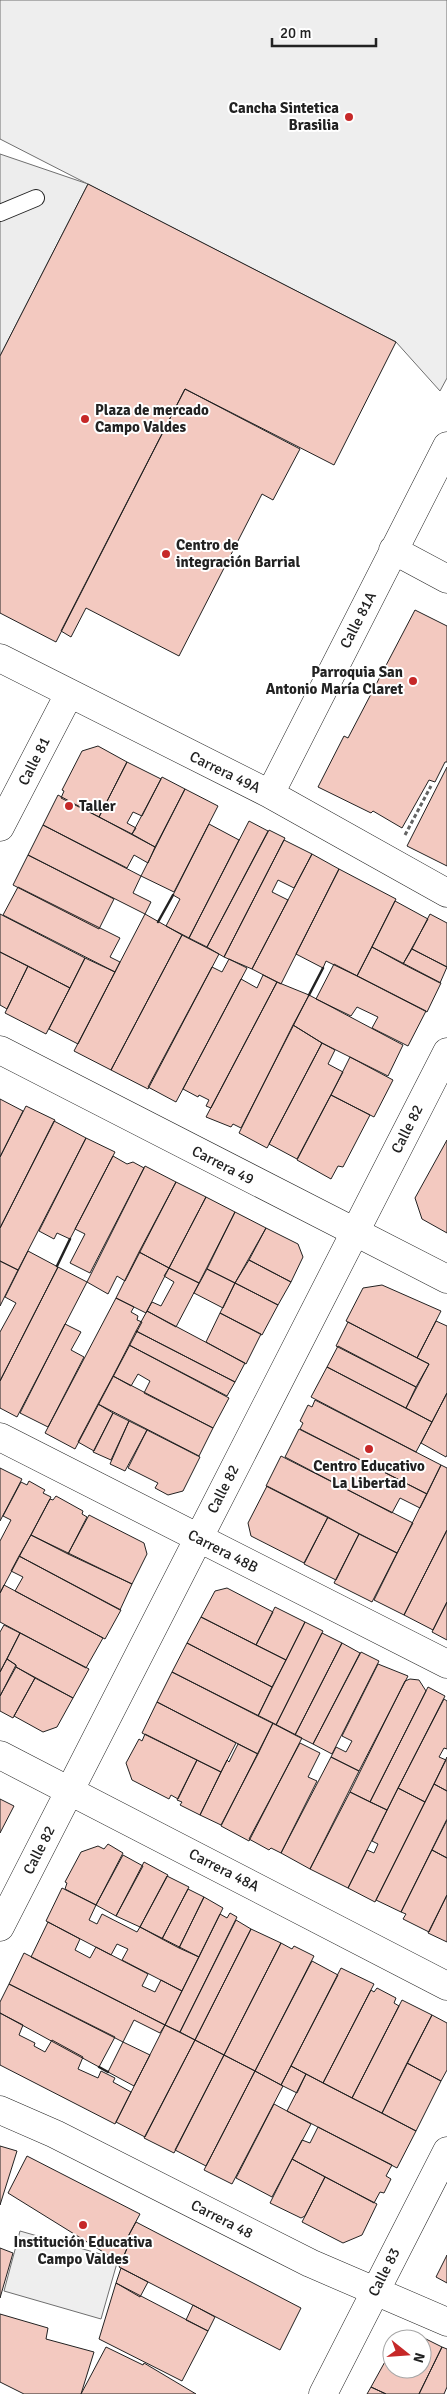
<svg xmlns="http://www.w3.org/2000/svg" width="447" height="2394" viewBox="0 0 447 2394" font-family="Signika,sans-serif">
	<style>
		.green { fill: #eee; stroke: #6f6f6f }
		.parking { fill: #ededed; stroke: #6f6f6f }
		.building { fill: #f3c9c0; stroke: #222 }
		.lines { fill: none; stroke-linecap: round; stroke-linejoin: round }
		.service-casing { stroke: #222; stroke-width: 18 }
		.minor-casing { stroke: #222; stroke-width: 29 }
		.tertiary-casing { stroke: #222; stroke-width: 29 }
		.path { stroke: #646464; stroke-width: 3; stroke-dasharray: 4 2.5; stroke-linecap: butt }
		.service { stroke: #fff; stroke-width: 16 }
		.minor { stroke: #fff; stroke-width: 28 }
		.tertiary { stroke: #fff; stroke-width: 28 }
		.wall { stroke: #222; stroke-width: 2.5 }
		.poi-dot { fill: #c62828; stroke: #fff; stroke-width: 2 }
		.labels { text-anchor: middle; stroke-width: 4; stroke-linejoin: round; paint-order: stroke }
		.poi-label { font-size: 15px; font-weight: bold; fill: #222; stroke: #fff; text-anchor: start }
		.street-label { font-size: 15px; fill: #222; stroke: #fff }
	</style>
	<rect width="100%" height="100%" fill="#fff"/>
	<!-- green -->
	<path class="green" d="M0 0H447V378L440 391 396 342 0 139Z
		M20 2231 104 2255 117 2263 101 2319 4 2291Z"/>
	<!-- parking -->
	<path class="parking" d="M0 154 88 184 0 356Z"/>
	<!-- building -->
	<path class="building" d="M88 184 396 342 334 465 185 389 56 642 0 613V356Z
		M185 389 300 449 273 500 262 494 179 656 86 608 71 637 61 631Z
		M415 610 447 626V762H445L435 782 429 780 402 828 373 811 371 813 318 787 344 736 348 738Z
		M98 746 127 762 99 817 61 798 64 791 62 790 82 751Z
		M127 762 161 779 142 816 133 812 127 823 136 828 132 834 99 817Z
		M447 767V866L407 846Z
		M162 777 185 789 155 847 132 834Z
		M185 789 218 806 174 892 141 876Z
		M58 795 155 847 148 863 134 855 127 868 43 825Z
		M249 821 268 831 207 947 189 938Z
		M209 824 239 840 189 938 166 926 180 899 173 895Z
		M43 825 141 876 133 893 151 902 145 914 28 855Z
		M269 830 285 838 224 957 207 947Z
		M284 840 312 854 294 888 278 880 272 892 288 900 252 969 224 957Z
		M312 854 339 869 281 984 252 969Z
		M28 855 114 899 99 929 13 885Z
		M339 869 396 899 357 976 326 961 323 968 296 954Z
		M18 887 120 938 110 957 120 962 115 972 3 915Z
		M395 901 428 919 403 964 372 947Z
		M0 914 85 958 70 988 0 952Z
		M145 914 182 935 111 1070 74 1051Z
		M430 914 447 923V967L412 949Z
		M182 935 219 954 148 1089 111 1070Z
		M372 947 441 983 427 1012 357 976Z
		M412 949 447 967 440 983 403 964Z
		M0 952 28 966 7 1009 0 1005Z
		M85 958 115 972 78 1044 49 1029Z
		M229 959 247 968 176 1102 148 1087 212 967 222 972Z
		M334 964 426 1011 408 1046 372 1028 378 1017 357 1007 351 1016 316 999Z
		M28 966 70 988 46 1034 5 1013Z
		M263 975 277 982 211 1108 206 1106 209 1100 199 1095 198 1097 183 1089 241 979 257 988Z
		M277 982 309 995 241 1128 233 1124 231 1127 206 1117Z
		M309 995 403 1045 388 1076 322 1043 293 1025Z
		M293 1025 322 1043 267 1148 239 1133Z
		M322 1043 335 1050 328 1064 343 1072 297 1159 269 1144Z
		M350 1057 393 1080 374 1117 331 1095Z
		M331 1095 370 1115 343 1167 338 1166 331 1179 297 1160Z
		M0 1099 23 1111 0 1157Z
		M26 1106 55 1120 0 1228V1157Z
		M54 1121 86 1138 18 1270 0 1261V1228Z
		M86 1138 115 1152 70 1239 57 1233 54 1239 39 1231Z
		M447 1140V1233L422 1219 415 1198Z
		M113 1156 127 1164 133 1162 144 1168 90 1273 70 1263 85 1234 75 1229Z
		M145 1166 176 1182 125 1281 117 1276 108 1294 87 1282Z
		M176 1182 206 1197 169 1268 139 1252Z
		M206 1197 235 1212 199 1283 169 1268Z
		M235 1212 266 1228 235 1283 207 1269Z
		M266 1228 298 1244 303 1257 291 1282 249 1260Z
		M28 1251 58 1267 0 1381V1332L16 1303 5 1297Z
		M139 1252 169 1268 146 1313 116 1298Z
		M249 1260 291 1282 278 1305 235 1283Z
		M0 1261 18 1270 0 1306Z
		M58 1267 87 1282 17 1417 0 1408V1381Z
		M169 1268 199 1283 176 1327 147 1311 152 1302 161 1306 174 1282 164 1276Z
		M207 1269 235 1283 223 1308 194 1293Z
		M235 1283 278 1305 262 1335 220 1313Z
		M382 1285 441 1311 417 1358 346 1321 363 1288Z
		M116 1298 134 1307 131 1312 138 1316 137 1320 142 1322 75 1449 45 1433Z
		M147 1311 245 1363 235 1382 136 1331Z
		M220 1313 261 1334 246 1364 206 1342Z
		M436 1321 447 1326V1393L432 1422 406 1408 429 1364 417 1358Z
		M348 1322 429 1364 416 1387 336 1346Z
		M65 1324 81 1332 71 1350 84 1357 48 1427 20 1413Z
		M136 1331 235 1382 227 1396 129 1345Z
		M129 1345 229 1398 213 1428 144 1393 150 1381 138 1374 131 1386 113 1376Z
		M338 1346 416 1387 406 1408 327 1367Z
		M327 1367 432 1422 416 1452 311 1397Z
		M113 1376 213 1428 199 1456 98 1404Z
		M447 1393V1455L446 1457 421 1443Z
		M315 1400 441 1465 427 1494 300 1429 303 1423 300 1421 308 1405 312 1407Z
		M98 1404 113 1413 94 1451 78 1442Z
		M113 1413 129 1421 111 1460 93 1452Z
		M129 1421 147 1430 125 1471 110 1464Z
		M299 1429 427 1494 420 1508 400 1498 392 1513 285 1457Z
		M147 1430 200 1457 183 1491 168 1495 155 1488 158 1483 128 1468Z
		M281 1456 413 1523 397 1553 266 1486Z
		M441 1465 447 1468V1530L404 1615 374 1600Z
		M0 1468 22 1479 0 1521Z
		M29 1481 45 1490 43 1493 51 1497 0 1593V1541L11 1520 3 1516 21 1482 27 1485Z
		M267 1486 328 1517 304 1563 251 1536 248 1523Z
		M56 1496 83 1511 82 1514 87 1517 68 1554 31 1535 50 1499 53 1500Z
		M89 1515 144 1543 147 1554 132 1584 68 1554Z
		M328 1517 359 1534 336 1580 304 1564Z
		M447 1530V1602L433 1630 404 1615Z
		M359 1534 397 1553 372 1602 334 1583Z
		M31 1535 132 1584 120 1610 19 1556Z
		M19 1556 121 1610 105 1639 15 1591 23 1577 11 1571Z
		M4 1585 103 1638 86 1668 0 1622V1593Z
		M227 1588 273 1612 256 1645 201 1617 215 1591Z
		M447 1602V1640L432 1632Z
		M275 1607 305 1622 286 1660 256 1645Z
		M201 1617 286 1660 272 1687 187 1643Z
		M305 1622 323 1631 276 1725 258 1716Z
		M4 1625 20 1633 0 1672V1632Z
		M20 1633 89 1669 73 1698 16 1667V1665L7 1659Z
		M322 1633 342 1643 295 1735 276 1725Z
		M187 1643 272 1687 258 1716 172 1672Z
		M342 1643 360 1653 313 1744 295 1735Z
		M361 1652 379 1661 332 1754 313 1744Z
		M7 1659 16 1665 0 1696V1672Z
		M378 1664 408 1676 359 1771 331 1757 336 1747 346 1752 352 1741 342 1736Z
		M16 1667 35 1678 13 1718 0 1711V1696Z
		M172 1672 273 1723 258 1754 157 1702Z
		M35 1678 73 1698 57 1727 43 1732 14 1716Z
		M410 1679 419 1680 426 1691 370 1802 350 1792 405 1681Z
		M428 1687 445 1696 387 1810 370 1802Z
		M444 1699 447 1701V1749L444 1748 439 1757 446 1760 425 1802 398 1788Z
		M157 1702 236 1743 221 1772 142 1733Z
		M273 1723 302 1738 249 1841 221 1826Z
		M145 1734 197 1760 178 1799 171 1795 169 1799 132 1780 126 1763 139 1739 142 1741Z
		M300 1743 320 1753 308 1777 317 1781 281 1853 271 1848 269 1850 249 1839Z
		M238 1744 258 1754 221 1825 200 1815 227 1760 229 1762Z
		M331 1757 359 1771 310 1869 281 1853Z
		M447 1757V1791L434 1784Z
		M197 1760 221 1772 200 1815 180 1805 182 1802 177 1800Z
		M434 1784 447 1791V1819L401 1912 376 1900Z
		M398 1788 425 1802 375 1902 348 1888 367 1850 374 1853 378 1844 372 1841Z
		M350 1792 387 1810 348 1888 310 1869Z
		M0 1799 14 1806 0 1833Z
		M447 1820V1858L432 1850Z
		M108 1844 123 1853 96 1905 65 1889 67 1883 65 1882 81 1852 98 1846 104 1849Z
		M432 1850 447 1858V1895L429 1932 403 1919 406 1914 401 1912Z
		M123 1855 143 1866 116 1916 96 1905Z
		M144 1862 168 1875 140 1927 116 1916Z
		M167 1876 189 1887 162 1939 140 1927Z
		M62 1888 96 1905 89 1920 97 1924 102 1914 137 1932 140 1927 199 1957 182 1991 122 1960 128 1949 117 1944 111 1955 46 1921Z
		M188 1889 204 1897 179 1948 162 1939Z
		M447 1895V1942L428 1933Z
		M204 1897 223 1908 199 1957 179 1948Z
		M230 1913 237 1917 180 2032 165 2025 220 1914 227 1918Z
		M236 1920 251 1929 195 2040 180 2032Z
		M48 1922 80 1939 75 1950 90 1958 96 1947 148 1974 142 1986 155 1992 161 1980 182 1991 165 2025 31 1957Z
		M251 1929 281 1943 224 2055 195 2040Z
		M281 1943 292 1949 294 1946 314 1956 255 2071 224 2055Z
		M24 1953 165 2025 160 2033 134 2020 123 2042 9 1984Z
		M312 1961 338 1975 281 2085 255 2071Z
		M341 1968 374 1984 323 2083 291 2066Z
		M9 1984 115 2037 99 2067 0 2013V2002Z
		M377 1988 396 1998 394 2003 399 2006 352 2098 323 2083 371 1990 374 1992Z
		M402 2000 432 2015 382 2113 352 2098Z
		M0 2013 23 2025 19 2035 35 2043 34 2046 45 2052 52 2040 83 2057 78 2069 98 2078 101 2071 115 2078 113 2082 131 2092 115 2124 0 2065Z
		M432 2015 447 2023V2070L441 2081 407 2063Z
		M165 2025 195 2040 145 2137 116 2122Z
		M195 2040 224 2055 174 2153 144 2138Z
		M123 2042 150 2055 134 2086 108 2072Z
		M224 2055 255 2071 206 2166 175 2150Z
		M407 2063 441 2081 416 2131 382 2113Z
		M291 2066 306 2074 297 2093 281 2085Z
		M255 2071 283 2086 232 2184 204 2170Z
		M306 2074 416 2131 397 2168 287 2111Z
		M274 2104 311 2124 272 2197 236 2178Z
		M318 2127 392 2165 386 2176 391 2179 384 2193 380 2192 374 2203 292 2159 302 2140 310 2143Z
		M0 2146 17 2151 0 2205Z
		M27 2156 140 2214 124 2244 128 2246 121 2263 8 2193Z
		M292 2159 325 2177 305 2216 301 2218 270 2203Z
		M325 2177 377 2204 362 2235 343 2243 302 2222Z
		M136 2222 301 2308 280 2350 119 2267 128 2246 124 2244Z
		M0 2248 13 2253 0 2298Z
		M447 2255V2283L436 2277Z
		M121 2268 148 2282 140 2297 116 2283Z
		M116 2283 208 2331 182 2381 99 2339Z
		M193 2305 215 2317 208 2331 186 2320Z
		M0 2314 48 2328 46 2339 94 2352 81 2394H24L0 2382Z
		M414 2333 442 2347 419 2394H386L371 2387 392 2349V2369H422V2339H397L398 2336 410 2334 413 2335Z
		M106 2347 143 2365 144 2363 196 2394H81Z
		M442 2347 447 2349V2387L444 2394H419Z
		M371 2387 386 2394H367Z"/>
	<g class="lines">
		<defs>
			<path id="service" d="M0 213 36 198"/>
			<path id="minor" d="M393 550 447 579
				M0 658 270 794 447 893
				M270 794 447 446
				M0 827 69 694
				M0 1437 447 1664
				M0 1755 447 1986
				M0 1927 447 1052
				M0 2110 55 2134 310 2263 447 2322
				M323 2394 447 2151"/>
			<path id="tertiary" d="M0 1050 447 1279"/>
		</defs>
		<!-- service casing -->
		<use href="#service" class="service-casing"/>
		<!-- minor casing -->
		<use href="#minor" class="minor-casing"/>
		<!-- tertiary casing -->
		<use href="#tertiary" class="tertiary-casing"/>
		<!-- path -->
		<path class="path" d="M405 835 431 786"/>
		<!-- service -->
		<use href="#service" class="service"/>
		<!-- minor -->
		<use href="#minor" class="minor"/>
		<!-- tertiary -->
		<use href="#tertiary" class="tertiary"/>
		<!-- wall -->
		<path class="wall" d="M158 922 173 895
			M309 995 323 968
			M57 1266 70 1239
			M99 2067 108 2072"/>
	</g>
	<!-- markers -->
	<g class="poi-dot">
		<circle cx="349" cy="117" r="5"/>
		<circle cx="85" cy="419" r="5"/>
		<circle cx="166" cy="554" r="5"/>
		<circle cx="413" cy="681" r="5"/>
		<circle cx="69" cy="806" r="5"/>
		<circle cx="369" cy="1449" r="5"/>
		<circle cx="83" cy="2225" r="5"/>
	</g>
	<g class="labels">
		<!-- poi labels -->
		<g class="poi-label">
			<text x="339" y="113" text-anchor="end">Cancha Sintetica<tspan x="339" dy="17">Brasilia</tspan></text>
			<text x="95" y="415">Plaza de mercado<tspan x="95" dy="17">Campo Valdes</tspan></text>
			<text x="176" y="550">Centro de<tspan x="176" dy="17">integración Barrial</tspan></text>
			<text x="403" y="677" text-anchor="end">Parroquia San<tspan x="403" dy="17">Antonio María Claret</tspan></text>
			<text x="79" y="811">Taller</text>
			<text x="369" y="1471" text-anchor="middle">Centro Educativo<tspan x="369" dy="17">La Libertad</tspan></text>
			<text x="83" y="2247" text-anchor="middle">Institución Educativa<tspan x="83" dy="17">Campo Valdes</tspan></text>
		</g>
		<!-- street labels -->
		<g class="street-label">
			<text transform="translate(358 620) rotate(-63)" y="5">Calle 81A</text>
			<text transform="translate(34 761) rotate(-63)" y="5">Calle 81</text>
			<text transform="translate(225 772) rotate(26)" y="5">Carrera 49A</text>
			<text transform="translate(407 1129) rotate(-63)" y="5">Calle 82</text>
			<text transform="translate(223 1165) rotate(27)" y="5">Carrera 49</text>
			<text transform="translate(223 1489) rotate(-63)" y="5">Calle 82</text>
			<text transform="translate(223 1551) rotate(27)" y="5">Carrera 48B</text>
			<text transform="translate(39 1850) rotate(-63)" y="5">Calle 82</text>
			<text transform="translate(224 1870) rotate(27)" y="5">Carrera 48A</text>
			<text transform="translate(222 2219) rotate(27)" y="5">Carrera 48</text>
			<text transform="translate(384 2272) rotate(-63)" y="5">Calle 83</text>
		</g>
	</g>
	<!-- north arrow -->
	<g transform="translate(407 2354) rotate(107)"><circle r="24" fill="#ffffff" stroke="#a7a7a7"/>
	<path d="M0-4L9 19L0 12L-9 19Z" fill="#c62828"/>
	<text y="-8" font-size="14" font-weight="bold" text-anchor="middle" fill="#222222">N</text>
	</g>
	<!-- scale -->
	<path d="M272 38v8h104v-8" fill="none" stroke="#222222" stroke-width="2.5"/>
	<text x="280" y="38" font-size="15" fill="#222222" stroke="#ffffff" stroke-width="4" paint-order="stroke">20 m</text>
</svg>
